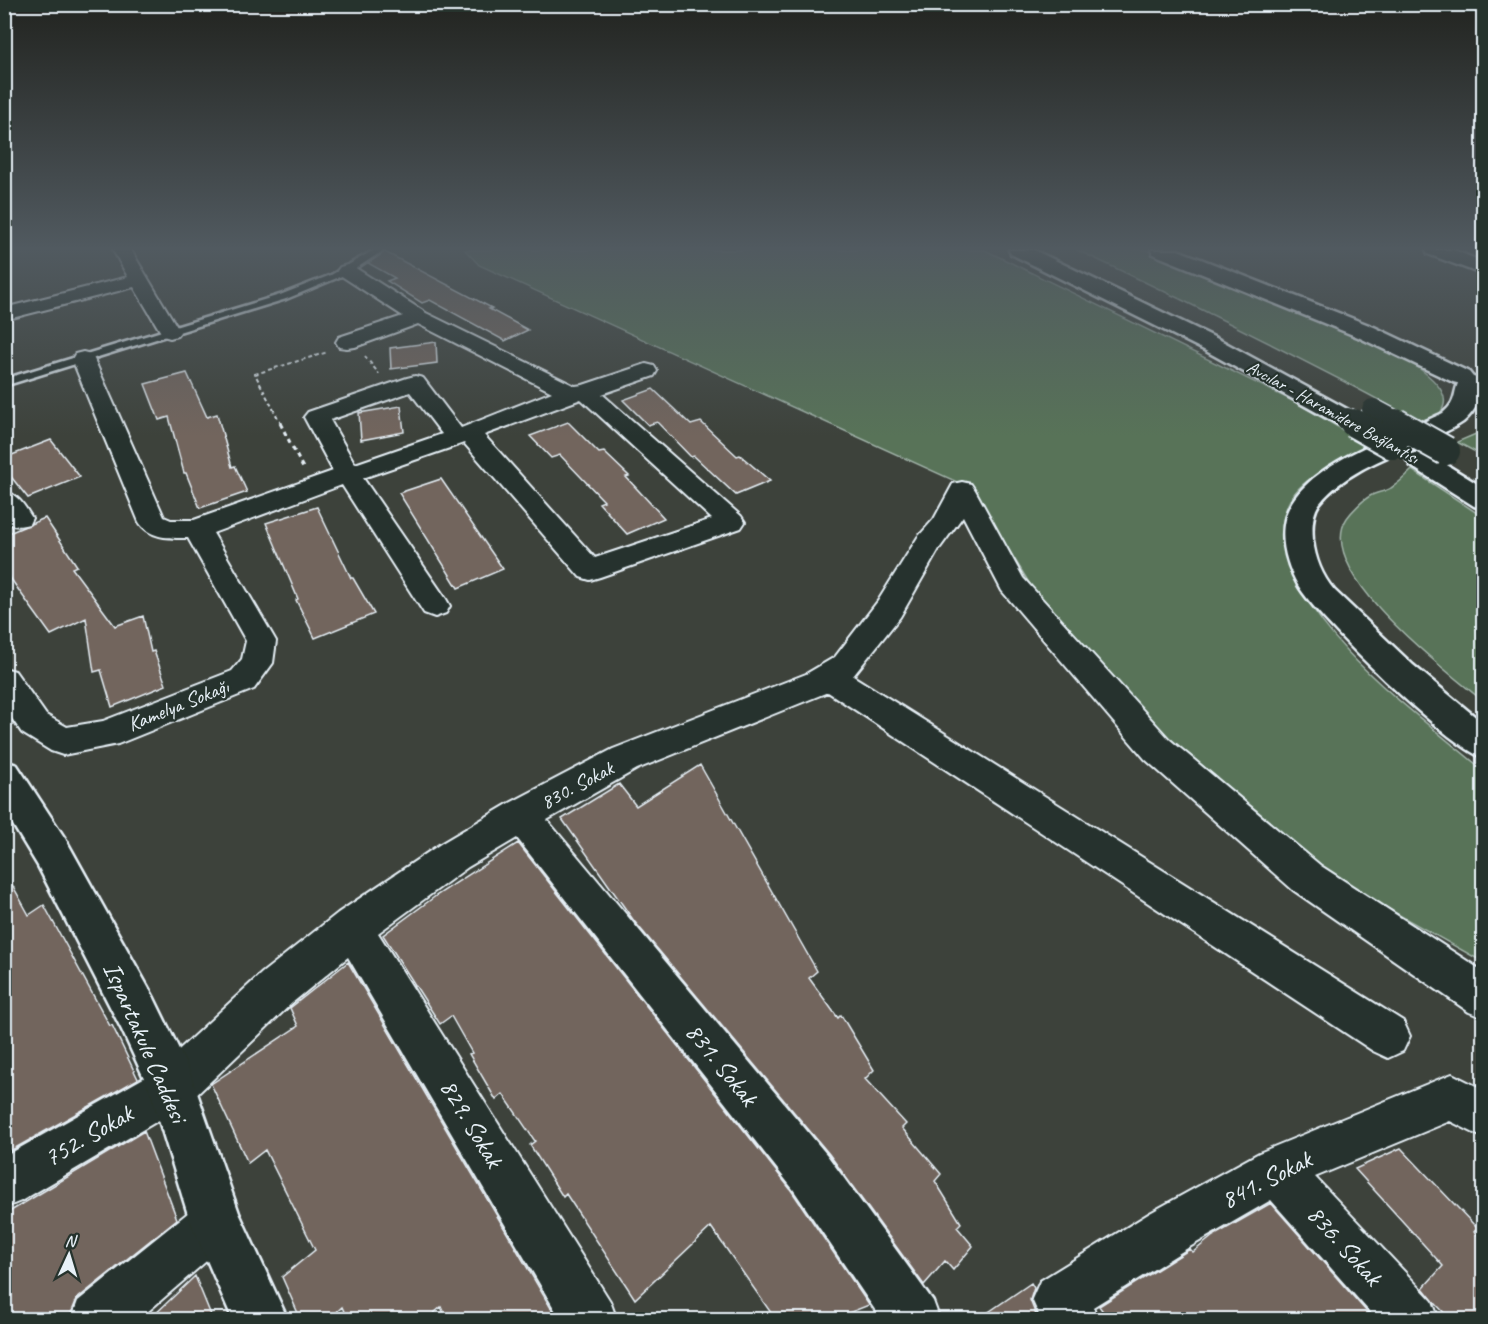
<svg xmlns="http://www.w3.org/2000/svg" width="1488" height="1324" viewBox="0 0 1488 1324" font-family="Caveat,sans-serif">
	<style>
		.green { fill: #587359; stroke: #a0b2a8; stroke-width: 1.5 }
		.building { fill: #72655d; stroke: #e8f1f8; stroke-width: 1.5 }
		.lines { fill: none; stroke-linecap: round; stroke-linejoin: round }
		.lane-casing { stroke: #e8f1f8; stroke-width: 5 }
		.street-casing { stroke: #e8f1f8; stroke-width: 4 }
		.secondary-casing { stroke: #e8f1f8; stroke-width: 5 }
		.primary-casing { stroke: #e8f1f8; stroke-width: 5 }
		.highway-casing { stroke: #e8f1f8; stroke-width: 5 }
		.path-far1 { stroke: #e8f1f8; stroke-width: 2; stroke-dasharray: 4 3; stroke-linecap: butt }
		.path { stroke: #e8f1f8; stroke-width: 3; stroke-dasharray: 5 4; stroke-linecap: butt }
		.lane { fill: #26332d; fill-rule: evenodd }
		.street { fill: #26332d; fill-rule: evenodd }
		.secondary { fill: #26332d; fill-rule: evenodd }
		.primary { fill: #26332d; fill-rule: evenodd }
		.highway { fill: #26332d; fill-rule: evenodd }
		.highway-bridge-far1-casing { stroke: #e8f1f8; stroke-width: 25; stroke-linecap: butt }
		.highway-bridge-casing { stroke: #e8f1f8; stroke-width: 32; stroke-linecap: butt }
		.highway-bridge-far1 { stroke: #26332d; stroke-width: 22 }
		.highway-bridge { stroke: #26332d; stroke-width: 28 }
		.labels { text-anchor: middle; stroke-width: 4.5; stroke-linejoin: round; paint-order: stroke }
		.far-street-label { font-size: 18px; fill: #e8f1f8; stroke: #26332d }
		.street-label { font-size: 21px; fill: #e8f1f8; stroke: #26332d }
		.near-street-label { font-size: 26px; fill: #e8f1f8; stroke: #26332d }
	</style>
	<rect width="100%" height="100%" fill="#3d423b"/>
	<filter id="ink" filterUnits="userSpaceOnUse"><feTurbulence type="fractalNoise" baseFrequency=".0167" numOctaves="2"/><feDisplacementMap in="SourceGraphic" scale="12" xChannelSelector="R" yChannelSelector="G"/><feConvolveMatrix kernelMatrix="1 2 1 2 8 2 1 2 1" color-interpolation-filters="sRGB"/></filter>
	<g filter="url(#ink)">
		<!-- green -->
		<path class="green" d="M465 250H985L1297 403 1374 448C1345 461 1302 473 1288 504 1282 518 1283 530 1286 544 1300 634 1418 714 1483 770V962L1344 884 1143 716 1031 586 987 514 964 485 479 265Z
			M1077 250C1097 250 1132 246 1150 251 1174 257 1199 270 1222 279 1269 297 1421 350 1442 392 1450 407 1437 418 1426 425 1311 363 1195 305 1077 250Z
			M1483 431V456L1457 442Z
			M1412 470 1483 517V701C1448 672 1312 571 1347 518 1352 511 1363 500 1370 496 1377 492 1385 492 1391 488 1399 483 1406 476 1412 470Z"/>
		<!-- building -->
		<path class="building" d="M385 252 492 308 489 309 528 330 505 341 430 300 422 303 387 281 395 278 368 263Z
			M436 342 437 363 391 369 390 348Z
			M187 373 207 417 217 414 232 467 235 466 247 492 200 508 186 473H184L169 417 159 420 145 384Z
			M653 389 691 425 701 422 737 456 740 455 770 481 736 495 694 456 691 457 657 422 648 425 623 400Z
			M401 406 404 432 361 440 359 413Z
			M568 422 599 453 604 452 629 476 626 477 664 518 627 534 599 503 604 501 560 455 551 458 530 436Z
			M51 440 80 477 28 498 4 468V458Z
			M441 479 503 569 458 588 399 493Z
			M317 507 351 578H353L374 614 315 638 296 600 298 599 266 523Z
			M45 518 77 566 72 568 115 626 143 616 151 652 154 651 166 685 112 707 101 670 94 672 86 618 51 635 20 592 4 569V535Z
			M700 765 817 971 809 978 838 1018 841 1015 874 1070 865 1079 906 1124 902 1128 941 1174 935 1181 961 1223 957 1227 973 1246 953 1270 945 1261 924 1285 829 1154 634 921 562 819 619 784 636 806Z
			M518 843 791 1190 869 1305 831 1320H776L711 1227 635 1299 566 1194 563 1197 530 1145 535 1141 503 1094 496 1100 469 1054 472 1053 451 1016 440 1024 383 935 437 895Z
			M4 870 29 915 44 905 110 1026 112 1025 138 1079 10 1151 4 1140Z
			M348 962 558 1320H447L441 1307 426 1320H348L342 1307 328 1320H301L282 1277 315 1250 265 1150 248 1163 211 1084 298 1026 290 1008Z
			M144 1131 177 1219 77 1299 70 1316 66 1320H4V1215Z
			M1401 1148 1477 1228 1474 1232 1484 1241V1320H1451L1435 1303 1423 1288 1443 1266 1355 1169Z
			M1271 1203 1374 1320H1109L1099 1306 1190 1249 1193 1252 1213 1236Z
			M195 1276 213 1320H149Z
			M1031 1283 1034 1288 1030 1300 1038 1320H977Z"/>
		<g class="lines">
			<defs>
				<path id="lane" d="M374 250H384L349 273 286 299 4 386V379L280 295 331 275Z"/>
				<path id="street" d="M113 250H131L180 332 177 336 170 338 163 336 134 287 4 320V308L128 277Z
					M347 265 354 267 426 313 575 386 583 385 646 364 654 366 657 371 654 376 602 394 741 516 745 522 741 528 600 577 590 580 580 577 464 443 363 478 446 599 450 606 446 613 435 617 424 613 342 485 213 533 276 641 273 663 254 689 118 744 63 755 51 751 22 733 4 707V668L15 671 46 715 67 727 103 721 232 671 242 659 246 641 188 538C170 538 150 539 139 522L72 359 75 354 83 352 91 354 94 359 164 517 171 520H194L333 471 304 417 308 412 407 378 415 376 423 378 461 428 552 392 418 324 355 347 347 348 339 347 336 342 339 337 403 316 340 275 337 271 340 267ZM410 392 442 434 355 464 330 420ZM581 399 712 519 595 558 484 435Z
					M962 482 971 484 975 490 1023 578 1169 739 1321 866 1484 972V1018L1469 1012 1293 890 1145 759 1002 591 963 516 939 549 900 617 853 676 1403 1021 1410 1036 1403 1051 1388 1058 1373 1051 828 692 637 769 547 820 827 1155 933 1301 940 1320H882L793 1189 517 838 468 867 378 933 610 1301 617 1320H561L348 957 292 1003 188 1103 21 1201 4 1208V1157L156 1071 262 973 338 913 442 843 508 804 613 749 806 674 835 657 878 601 918 537 934 519 953 484Z
					M4 491C18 494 25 507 32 518L29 524C0 532 4 511 4 491Z
					M1452 1074 1484 1090V1138L1450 1121 1315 1177 1432 1301 1439 1320H1377L1271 1200 1186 1249 1093 1307 1098 1320H1041L1040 1317 1032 1299 1040 1281 1150 1213 1259 1153Z
					M216 1196 233 1204 241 1221 233 1238 138 1320H71L78 1301 199 1204Z"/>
				<path id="secondary" d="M1426 250H1453L1484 262V275L1428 254Z
					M4 761 17 765 66 840 154 998 189 1070 239 1213 288 1320H233L190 1221 150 1091 122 1030 38 866 4 810Z"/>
				<path id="primary" d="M1151 250H1178L1374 327 1469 372 1473 377 1469 382 1461 384 1453 382 1358 337 1153 254Z"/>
				<path id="highway" d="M1009 250H1034L1222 341 1356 414 1359 419 1356 424 1347 426 1338 424 1206 351 1011 254Z
					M1469 376 1477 378C1487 392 1475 412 1463 422 1453 429 1440 434 1430 439 1393 455 1344 471 1319 504 1312 514 1312 528 1313 540 1315 558 1322 576 1334 590L1413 665 1484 724V758C1448 746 1318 620 1298 585 1285 562 1277 531 1290 506 1315 459 1397 436 1443 413 1459 400 1452 391 1461 378Z
					M1420 452 1429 454 1484 488V509L1474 506 1411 466 1407 460 1411 454Z"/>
			</defs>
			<!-- lane casing -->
			<use href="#lane" class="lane-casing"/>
			<!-- street casing -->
			<use href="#street" class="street-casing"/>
			<!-- secondary casing -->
			<use href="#secondary" class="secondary-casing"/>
			<!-- primary casing -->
			<use href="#primary" class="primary-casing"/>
			<!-- highway casing -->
			<use href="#highway" class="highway-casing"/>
			<!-- path-far1 -->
			<path class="path-far1" d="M365 356 379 374
				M281 424 255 374 328 352"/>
			<!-- path -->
			<path class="path" d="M280 423 304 470"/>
			<!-- lane -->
			<use href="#lane" class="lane"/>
			<!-- street -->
			<use href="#street" class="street"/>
			<!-- secondary -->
			<use href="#secondary" class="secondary"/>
			<!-- primary -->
			<use href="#primary" class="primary"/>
			<!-- highway -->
			<use href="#highway" class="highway"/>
			<defs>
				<path id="highway-bridge-far1" d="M1373 410 1399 424
					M1347 419 1357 424"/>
				<path id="highway-bridge" d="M1354 423 1393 445
					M1396 423 1446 451"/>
			</defs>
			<!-- highway-bridge-far1 casing -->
			<use href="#highway-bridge-far1" class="highway-bridge-far1-casing"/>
			<!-- highway-bridge casing -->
			<use href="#highway-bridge" class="highway-bridge-casing"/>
			<!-- highway-bridge-far1 -->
			<use href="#highway-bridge-far1" class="highway-bridge-far1"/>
			<!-- highway-bridge -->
			<use href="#highway-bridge" class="highway-bridge"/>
		</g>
	</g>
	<!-- sky -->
	<linearGradient id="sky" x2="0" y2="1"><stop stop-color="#222420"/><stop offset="0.57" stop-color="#515a60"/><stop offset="1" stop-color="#515a60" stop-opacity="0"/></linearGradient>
	<rect width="1488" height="436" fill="url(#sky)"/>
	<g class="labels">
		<!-- far-street labels -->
		<g class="far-street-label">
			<text transform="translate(1333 412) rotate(29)" y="6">Avcılar - Haramidere Bağlantısı</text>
		</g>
		<!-- street labels -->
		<g class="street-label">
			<text transform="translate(178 705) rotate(-22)" y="7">Kamelya Sokağı</text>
			<text transform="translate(577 785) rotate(-28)" y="7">830. Sokak</text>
		</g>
		<!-- near-street labels -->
		<g class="near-street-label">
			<text transform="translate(146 1042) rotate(66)" y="9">Ispartakule Caddesi</text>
			<text transform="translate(722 1064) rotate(51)" y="9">831. Sokak</text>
			<text transform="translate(472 1123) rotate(59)" y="9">829. Sokak</text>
			<text transform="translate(88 1135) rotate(-30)" y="9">752. Sokak</text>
			<text transform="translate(1266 1179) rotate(-27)" y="9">841. Sokak</text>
			<text transform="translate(1345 1245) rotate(48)" y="9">836. Sokak</text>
		</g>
	</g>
	<!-- margin -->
	<rect width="1488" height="1324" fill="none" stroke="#26332d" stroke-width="24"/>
	<rect x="12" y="12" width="1464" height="1300" fill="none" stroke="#e8f1f8" stroke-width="2" filter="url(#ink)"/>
	<!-- north arrow -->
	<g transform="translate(69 1255) rotate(4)" stroke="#26332d" stroke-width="4.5" paint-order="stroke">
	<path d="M0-4.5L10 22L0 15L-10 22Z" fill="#e8f1f8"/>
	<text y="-9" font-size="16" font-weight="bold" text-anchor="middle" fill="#e8f1f8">N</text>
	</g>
</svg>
